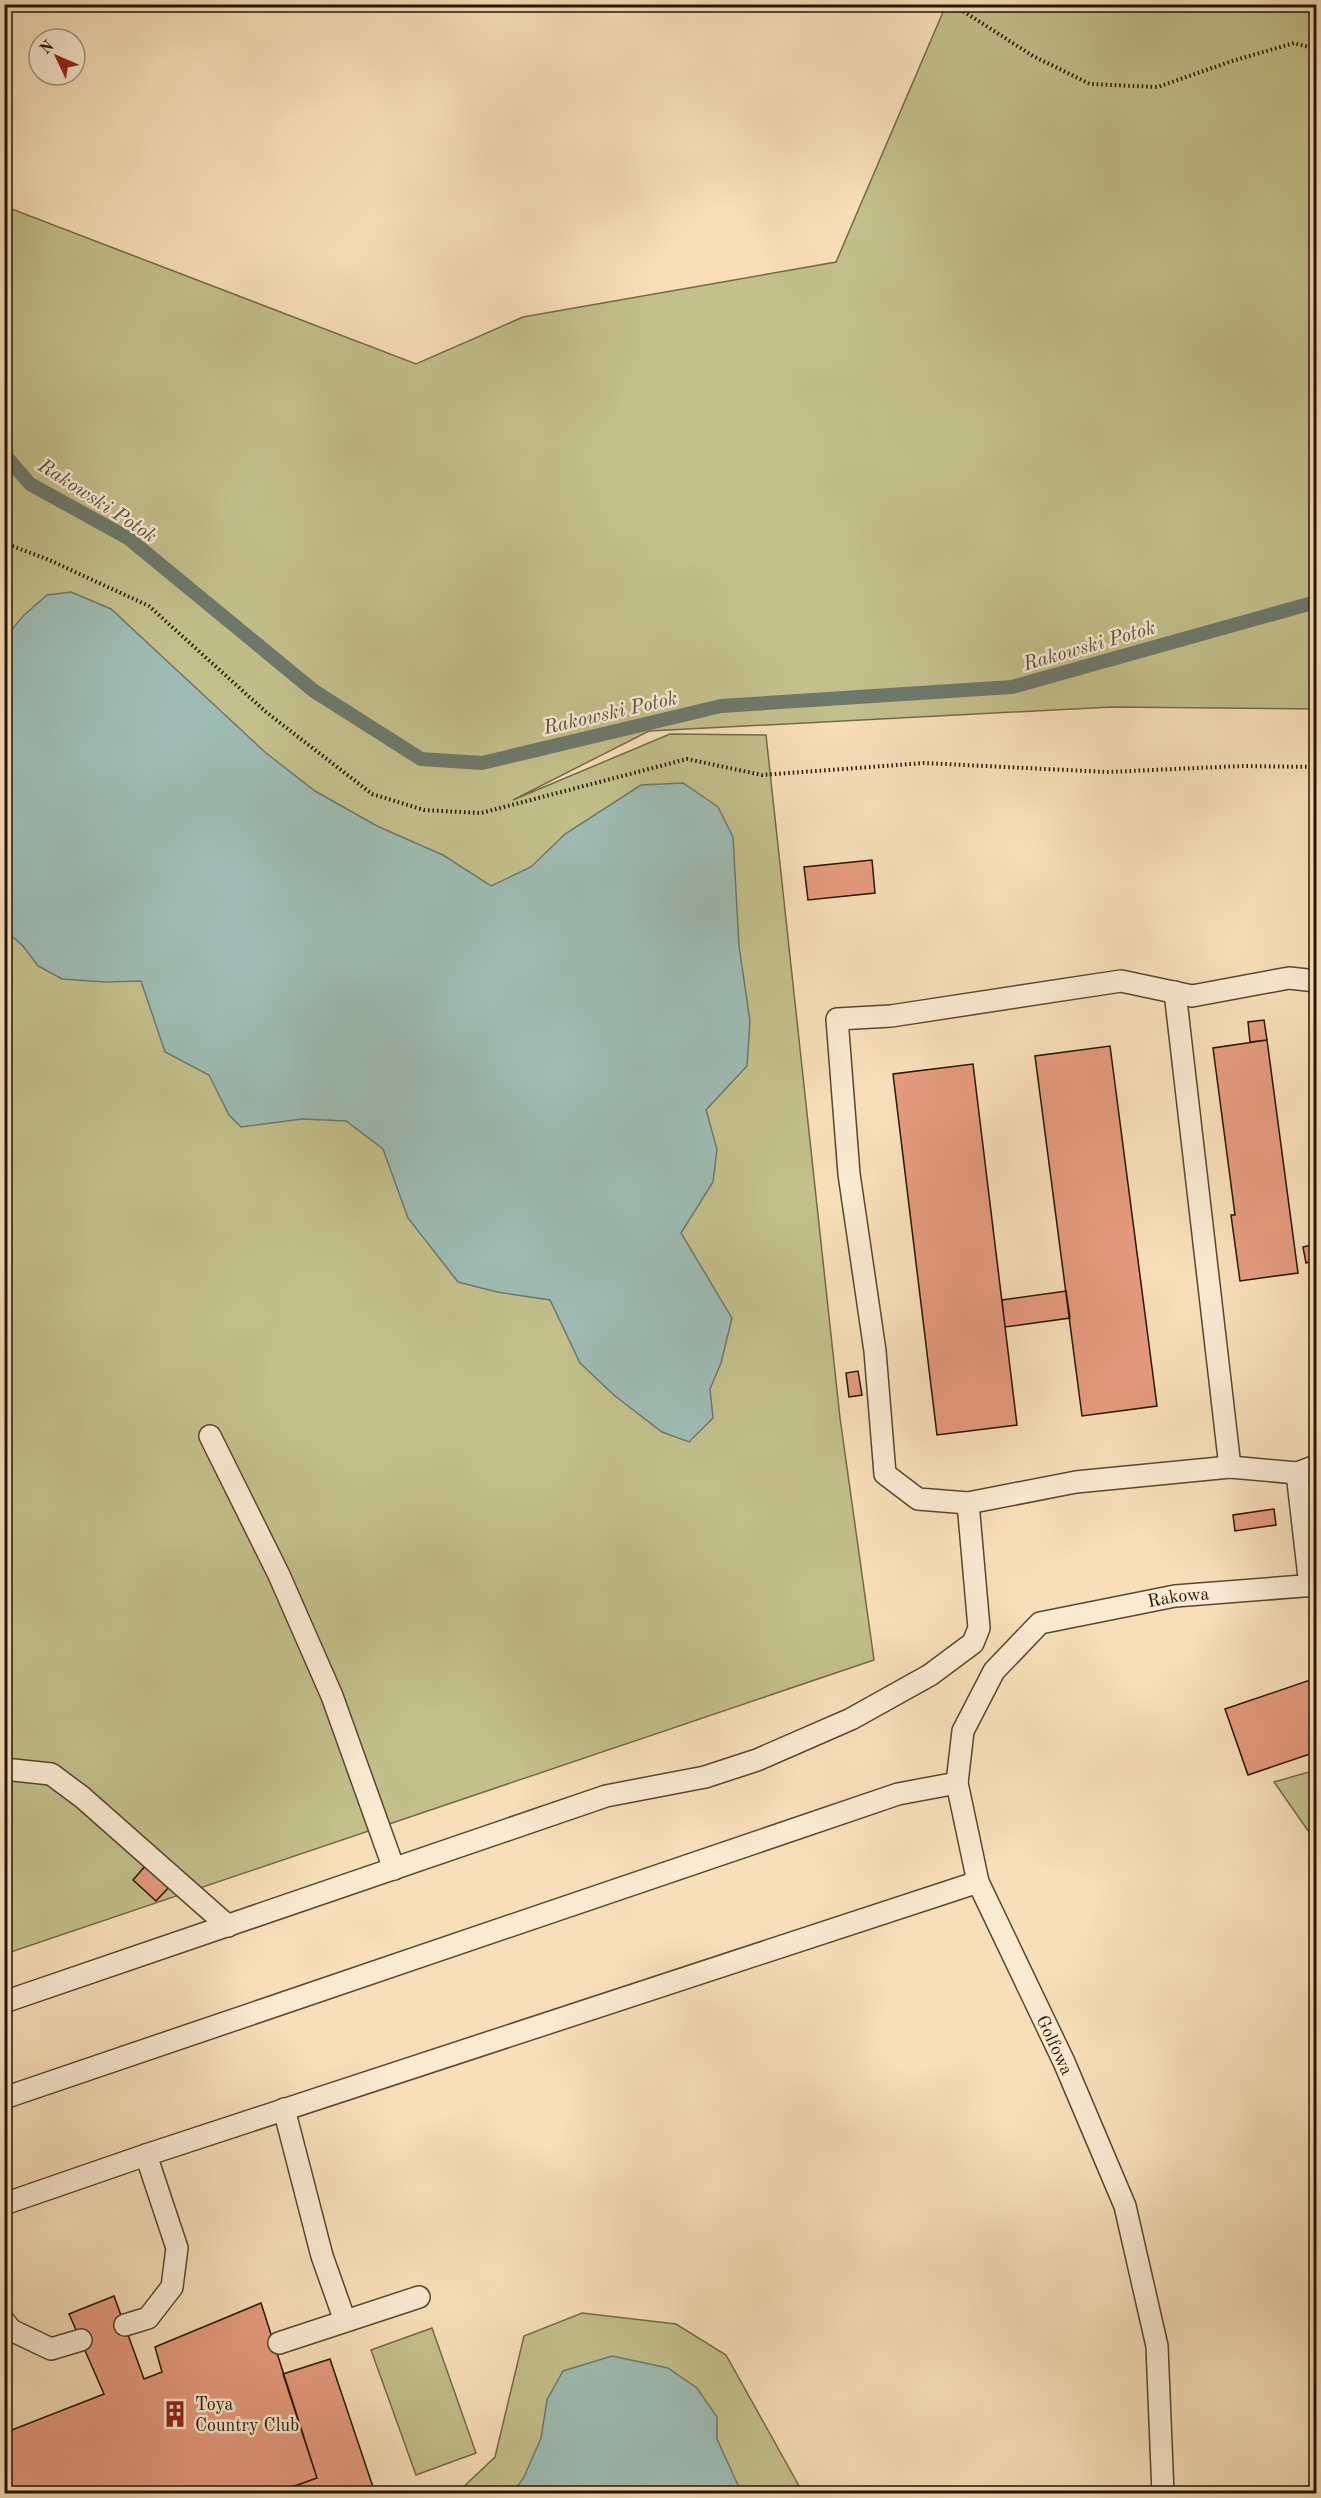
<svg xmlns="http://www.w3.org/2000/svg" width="1321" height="2498" viewBox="0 0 1321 2498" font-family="'Old Standard TT',serif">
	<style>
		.green { fill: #c3c08b; stroke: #746a46; stroke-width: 1.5 }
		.water { fill: #9ebcb4; stroke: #6d796c; stroke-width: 1.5 }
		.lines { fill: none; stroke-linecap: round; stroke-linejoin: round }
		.stream { stroke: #6d796c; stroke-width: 14 }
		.building { fill: #e69b7f; stroke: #241400; stroke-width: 1.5 }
		.service-casing { stroke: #59472e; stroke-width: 24 }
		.path { stroke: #241400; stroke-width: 4; stroke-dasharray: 1.5 3; stroke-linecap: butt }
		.service { stroke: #faead2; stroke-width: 21 }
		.labels { text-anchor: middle; stroke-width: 5; stroke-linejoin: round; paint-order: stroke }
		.street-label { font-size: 18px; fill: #241400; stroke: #faead2 }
		.poi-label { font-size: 18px; fill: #241400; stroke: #faead2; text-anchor: start }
		.water-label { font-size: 20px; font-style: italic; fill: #4f4f3f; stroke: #faead2 }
	</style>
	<rect width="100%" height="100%" fill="#f8dfb9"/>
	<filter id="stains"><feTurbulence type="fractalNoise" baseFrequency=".00333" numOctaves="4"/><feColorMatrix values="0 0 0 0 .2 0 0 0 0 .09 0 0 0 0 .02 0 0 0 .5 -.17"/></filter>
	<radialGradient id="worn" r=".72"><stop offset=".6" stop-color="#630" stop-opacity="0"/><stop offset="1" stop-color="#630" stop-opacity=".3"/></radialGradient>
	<!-- green -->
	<path class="green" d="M946 5H1316V709L1112 707 649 731 513 800 670 734 766 735 840 1418 874 1660 5 1954 4 206 416 364 523 317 836 262Z
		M1316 1770V1842L1274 1782Z
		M582 2313 676 2324 726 2355 803 2493 456 2494 495 2457 524 2336Z
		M432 2328 476 2453 416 2475 371 2350Z"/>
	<!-- water -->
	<path class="water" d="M71 592 111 609 266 753 315 791 377 826 443 855 491 886 531 867 565 834 641 785 683 783 718 807 733 837 739 946 750 1021 747 1066 706 1110 717 1149 713 1182 681 1233 732 1318 721 1363 710 1389 713 1418 689 1442 662 1432 615 1396 580 1363 550 1300 497 1292 458 1282 408 1218 383 1149 346 1121 302 1119 241 1127 229 1115 209 1075 165 1052 141 981 105 982 62 979 38 966 23 946 5 930V638L23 616 47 595Z
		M612 2356 668 2368 697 2388 717 2417V2439L737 2483 744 2493H513L524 2477 541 2438 547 2400 563 2371Z"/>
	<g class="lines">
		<!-- stream -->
		<path class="stream" d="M4 454 30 484 128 538 314 691 421 759 482 763 721 706 1012 687 1316 602"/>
	</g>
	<!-- building -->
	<path class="building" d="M872 860 875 893 808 900 804 867Z
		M1264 1020 1267 1040 1250 1042 1248 1022Z
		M1267 1040 1298 1273 1240 1281 1231 1215H1235L1213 1048Z
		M1110 1046 1157 1406 1082 1416 1035 1056Z
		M973 1064 1017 1425 937 1435 893 1074Z
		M1316 1244V1260L1306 1263 1303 1247Z
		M1066 1291 1070 1318 1005 1327 1002 1300Z
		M858 1371 862 1395 849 1397 846 1373Z
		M1274 1509 1276 1525 1235 1531 1233 1515Z
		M1316 1678V1752L1248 1775 1225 1709Z
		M146 1865 170 1886 156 1901 133 1880Z
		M114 2296 144 2379 162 2372 155 2347 261 2303 317 2478 272 2494H14L4 2466V2433L104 2394 69 2314Z
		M330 2359 373 2487 355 2494H272L317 2478 283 2374Z"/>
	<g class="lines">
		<defs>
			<g id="service">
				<path d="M1175 992 1230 1467"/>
				<path d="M210 1436 279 1575 332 1696 394 1869"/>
				<path d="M1297 1473 1316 1466"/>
				<path d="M1310 1586 1297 1473 1230 1467 1076 1482 968 1503 918 1499 885 1474 875 1351 849 1174 837 1019 891 1016 1121 981 1192 996 1289 978 1316 981"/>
				<path d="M4 1769 51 1774 82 1797 228 1926"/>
				<path d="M4 2002 606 1796 705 1777 757 1760 851 1719 930 1675 973 1643 979 1628 968 1503"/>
				<path d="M4 2098 898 1794 957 1783"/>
				<path d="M284 2109 322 2256 345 2321"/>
				<path d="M4 2204 146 2155 978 1882"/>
				<path d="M4 2321 11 2330 51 2349 81 2340"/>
				<path d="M125 2325 148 2318 172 2287 177 2248 146 2155"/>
				<path d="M279 2343 419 2297"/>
				<path id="s1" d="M1163 2494 1157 2346 1125 2206 1064 2062 978 1882 957 1783 963 1731 994 1671 1040 1623 1175 1596 1316 1585"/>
			</g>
		</defs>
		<!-- service casing -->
		<use href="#service" class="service-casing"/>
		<!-- path -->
		<path class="path" d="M952 4 1033 56 1090 84 1158 87 1229 62 1294 43 1316 49
			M4 543 47 559 149 606 266 712 372 794 424 810 481 813 687 759 762 775 924 763 1107 772 1242 766 1316 767"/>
		<!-- service -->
		<use href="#service" class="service"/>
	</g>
	<!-- icons -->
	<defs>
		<symbol id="building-bare" viewBox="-9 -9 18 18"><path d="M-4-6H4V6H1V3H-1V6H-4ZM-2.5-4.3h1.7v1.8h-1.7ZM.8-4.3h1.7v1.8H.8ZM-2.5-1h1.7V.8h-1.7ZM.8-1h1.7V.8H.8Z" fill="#8f2418" stroke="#faead2" stroke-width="2.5" paint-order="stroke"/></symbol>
	</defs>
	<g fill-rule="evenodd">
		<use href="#building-bare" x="156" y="2395" width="38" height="38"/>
	</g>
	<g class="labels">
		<!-- street labels -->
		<g class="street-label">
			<text dy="6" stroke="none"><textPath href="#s1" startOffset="1076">Rakowa</textPath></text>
			<text transform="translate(1055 2045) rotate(65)" y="6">Golfowa</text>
		</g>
		<!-- poi labels -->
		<g class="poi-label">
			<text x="195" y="2410">Toya<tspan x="195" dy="21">Country Club</tspan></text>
		</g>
		<!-- water labels -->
		<g class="water-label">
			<text transform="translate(98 500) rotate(33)" y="7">Rakowski Potok</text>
			<text transform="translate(1089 645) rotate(-16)" y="7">Rakowski Potok</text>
			<text transform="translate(610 712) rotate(-13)" y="7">Rakowski Potok</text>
		</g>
	</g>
	<!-- margin -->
	<rect width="1321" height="2498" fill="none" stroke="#f8dfb9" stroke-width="24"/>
	<rect x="6" y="6" width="1309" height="2486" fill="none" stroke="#241400" stroke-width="3"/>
	<rect x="12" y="12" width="1297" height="2474" fill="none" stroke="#241400" stroke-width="1.5"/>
	<!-- north arrow -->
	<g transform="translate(57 57) rotate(314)"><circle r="28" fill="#faead2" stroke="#a4947e" stroke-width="1.5"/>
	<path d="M0-4.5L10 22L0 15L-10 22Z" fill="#8f2418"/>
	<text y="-9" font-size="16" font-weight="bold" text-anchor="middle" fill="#241400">N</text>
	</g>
	<rect width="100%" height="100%" filter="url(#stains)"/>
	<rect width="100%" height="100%" fill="url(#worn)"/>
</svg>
